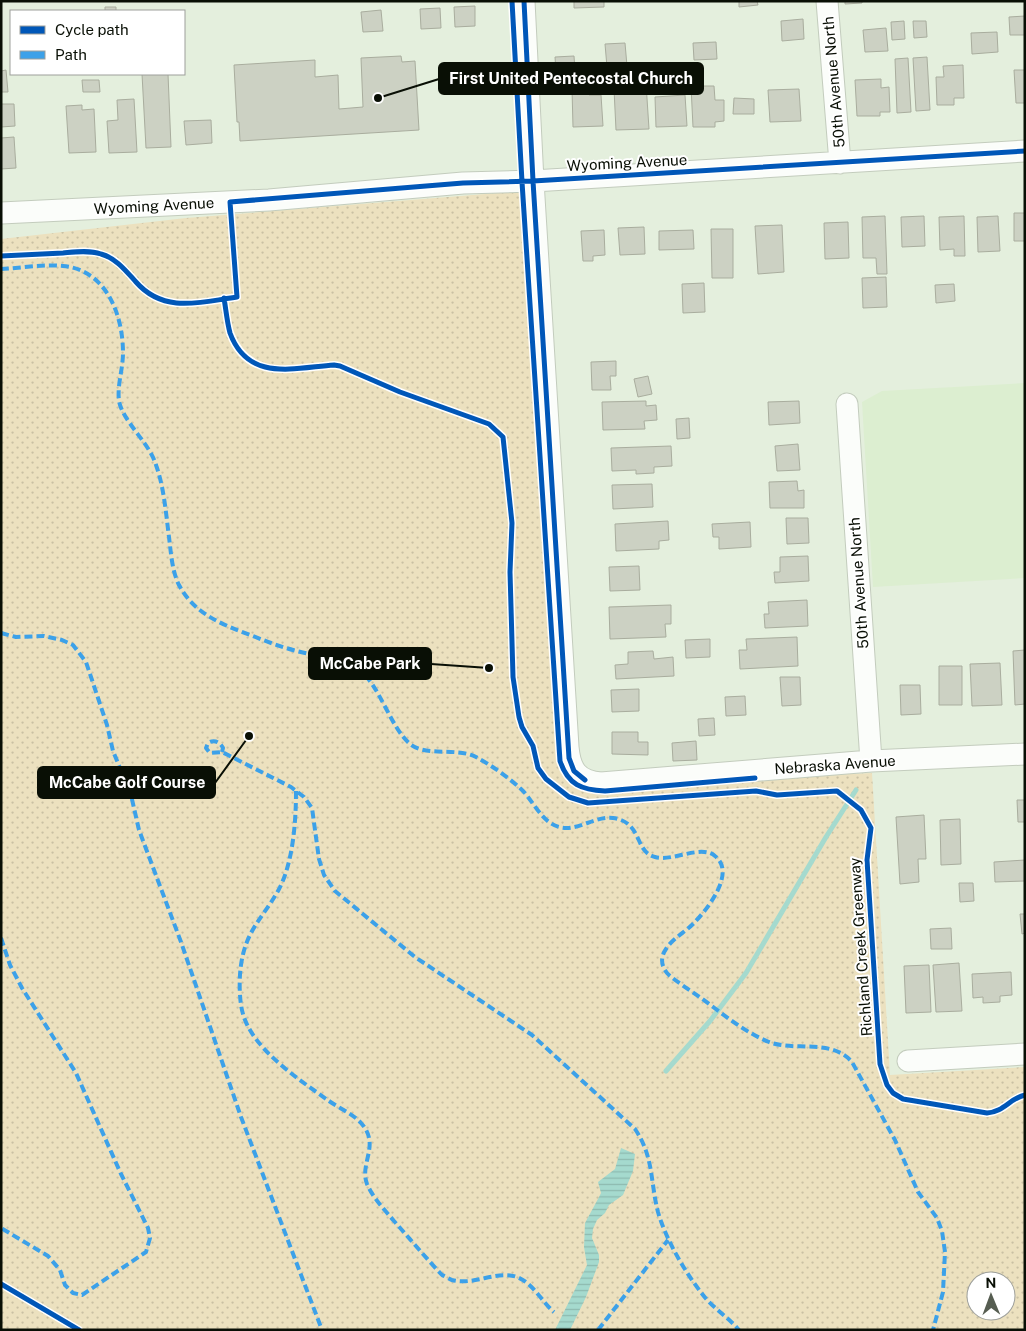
<svg xmlns="http://www.w3.org/2000/svg" width="1026" height="1331" viewBox="0 0 1026 1331" font-family="'Public Sans',sans-serif">
	<style>
		.built { fill: #dceed0 }
		.grass { fill: url(#grass-dots); fill-rule: evenodd }
		.water { fill: url(#water-rules) }
		.lines { fill: none; stroke-linecap: round; stroke-linejoin: round }
		.stream { stroke: #a5dace; stroke-width: 5 }
		.building { fill: #ccd1c3; stroke: #a9ad9e }
		.minor-casing { stroke: #c3ccbd; stroke-width: 23 }
		.minor { stroke: #fbfdfa; stroke-width: 21 }
		.quiet { stroke: #3ca1e9; stroke-width: 4; stroke-dasharray: 8 4; stroke-linecap: butt }
		.cycleway-casing { stroke: #fff; stroke-width: 8 }
		.cycleway { stroke: #0057b8; stroke-width: 5 }
		.labels { text-anchor: middle; stroke-width: 4; stroke-linejoin: round; paint-order: stroke }
		.street-label { font-size: 15px; fill: #090f05; stroke: #fff }
		.leader { fill: none; stroke: #090f05; stroke-width: 2 }
		.callout-dot { fill: #090f05; stroke: #fff; stroke-width: 2 }
		.callout { fill: #090f05; stroke: #090f05; stroke-width: 2 }
		.callout-label { font-size: 16px; text-anchor: middle; font-weight: bold; fill: #fff }
	</style>
	<defs>
		<pattern id="grass-dots" width="8" height="8" patternUnits="userSpaceOnUse" patternTransform="scale(1.25)"><rect width="8" height="8" fill="#ece1bf"/><path d="M2 2h.1M6 6h.1" fill="none" stroke="#c9c0a3" stroke-width="1.8" stroke-linecap="round"/></pattern>
		<pattern id="water-rules" width="6" height="5" patternUnits="userSpaceOnUse" patternTransform="scale(1.25)"><rect width="6" height="5" fill="#a5dace"/><path d="M0 2.5h6" fill="none" stroke="#8dbaaf"/></pattern>
	</defs>
	<rect width="100%" height="100%" fill="#e4efdd"/>
	<!-- built -->
	<path class="built" d="M1025 383V578L873 587 862 402 882 391Z"/>
	<!-- grass -->
	<path class="grass" d="M522 191 545 523 566 775 755 778 872 773 890 1075 1025 1067V1330H4L1 1328V239L186 218ZM976 1281H1006V1311H976Z"/>
	<!-- water -->
	<path class="water" d="M621 1148 635 1154 633 1171 623 1195 609 1205 605 1213 597 1220 593 1229 592 1238 599 1255V1262L586 1297 570 1330H555L587 1265 584 1247 585 1223 599 1197 601 1193 598 1182 615 1169Z"/>
	<g class="lines">
		<!-- stream -->
		<path class="stream" d="M666 1071 710 1021 746 973 826 837 856 790"/>
	</g>
	<!-- building -->
	<path class="building" d="M574 1H604V7L574 8Z
		M739 1H757L758 5 739 7Z
		M845 1H862V3L845 4Z
		M475 6V26L455 27 454 7Z
		M105 7H116V11H105Z
		M440 8 441 28 421 29 420 9Z
		M381 10 383 31 363 32 361 12Z
		M1025 16V35H1010L1009 17Z
		M803 19 804 39 782 41 781 21Z
		M904 21 905 39 892 40 891 22Z
		M913 21H926L927 37 914 38Z
		M886 28 888 51 865 52 863 30Z
		M997 32 998 52 972 54 971 33Z
		M716 42 717 59 694 60 693 43Z
		M625 43 627 66 607 67 605 44Z
		M401 56 402 62 415 61 419 130 240 141 239 122H237L234 65 315 60V77L338 75 339 109 363 107 361 58Z
		M574 56 575 71 556 72 555 57Z
		M927 57 930 110 916 111 913 58Z
		M908 58 911 112 897 113 895 59Z
		M963 65 964 98H954V105H937L936 77H944L943 66Z
		M6 70 8 92H1V71Z
		M1014 70H1025V103H1016Z
		M142 74H168L171 147 146 148Z
		M881 79V88L889 87 890 112H880V116H857L855 80Z
		M82 80H99L100 92H83Z
		M646 83 649 129 616 130 614 89H625V84Z
		M691 86H714L715 100H724V121L715 122V127H693Z
		M572 89H589V95H601L603 126 573 127Z
		M799 89 801 121 770 122 768 90Z
		M685 95 687 126 656 127 655 97Z
		M734 98 754 99V114H733Z
		M134 99 137 152 109 153 107 121 118 120 117 100Z
		M1 104H14L15 126 1 127Z
		M82 105V110L94 109 96 152 69 153 66 106Z
		M211 120 212 143 186 145 184 121Z
		M14 137 16 168 1 169V138Z
		M1014 213H1025V241H1014Z
		M885 216 887 274H877L876 258H863L862 217Z
		M924 216 925 246 902 247 901 217Z
		M964 216 965 256H954V249L940 250 939 217Z
		M998 216 1000 251 978 252 977 217Z
		M848 222 849 258 825 259 824 223Z
		M782 225 784 272 758 274 755 226Z
		M644 227 645 254 620 255 618 228Z
		M711 229H733V278H712Z
		M604 230 605 255 593 256V261H583L581 231Z
		M693 230 694 249 659 250V231Z
		M886 277 887 307 863 308 862 278Z
		M704 283 705 312 683 313 682 284Z
		M954 284 955 301 936 303 935 285Z
		M616 361V376H610L611 390H592L591 362Z
		M648 376 652 394 638 397 634 379Z
		M646 401V406L656 405 657 420 644 421 645 429 603 430 602 402Z
		M799 401 800 423 769 425 768 402Z
		M689 418 690 438 677 439 676 419Z
		M798 444 800 470 777 471 775 446Z
		M671 446 672 466 654 467V473L636 474V470L612 471 611 448Z
		M797 481 798 491 804 490V508H770L769 482Z
		M652 484 653 507 613 509 612 485Z
		M786 518H808L809 543 787 544Z
		M668 521 669 540 659 541V549L616 551 615 524Z
		M750 522 751 547 719 549V537H713L712 524Z
		M808 556 809 581 775 583 774 572H780V557Z
		M639 566 640 590 610 591 609 567Z
		M807 600 808 626 765 628 764 614H769L768 602Z
		M671 605V624H665L666 637 610 639 609 607Z
		M797 637 798 666 740 669 739 650H747L746 639Z
		M710 639V657L686 658 685 640Z
		M1025 650V704L1015 705 1013 651Z
		M653 651 654 659 673 657 674 676 616 679 615 665 628 664V652Z
		M1000 663 1002 705 972 706 970 664Z
		M939 666H962V705H939Z
		M780 677H800L801 705 782 706Z
		M900 685H920L921 714 901 715Z
		M639 689V711L612 712 611 690Z
		M745 696 746 715 726 716 725 697Z
		M714 718 715 735 699 736 698 719Z
		M612 732H638V742H648V755L612 754Z
		M696 741 697 760 673 761 672 743Z
		M1017 800H1025V822H1018Z
		M924 815 926 859H918L919 882 900 884 896 817Z
		M960 819 961 864 941 865 940 820Z
		M1025 860V881L995 882 994 862Z
		M959 883H973L974 901 960 902Z
		M1020 914H1025V933L1022 934Z
		M951 928 952 949H931L930 929Z
		M959 963 962 1011 936 1012 933 965Z
		M929 965 931 1012 906 1013 904 966Z
		M1011 972 1012 995 1000 996V1002L983 1003V997L973 998 972 974Z"/>
	<g class="lines">
		<defs>
			<path id="minor" d="M524 1 533 181 568 747C570 769 577 781 601 783L871 761 1025 754
				M827 1 840 163
				M1 213 269 200 463 183 533 181 1025 151
				M847 404 871 761
				M908 1061 1025 1054"/>
		</defs>
		<!-- minor casing -->
		<use href="#minor" class="minor-casing"/>
		<!-- minor -->
		<use href="#minor" class="minor"/>
		<!-- quiet -->
		<path class="quiet" d="M1 269C21 268 43 264 63 266 106 270 123 314 123 353 123 369 117 385 119 401 123 422 149 442 156 465 164 487 166 514 169 537 171 553 172 571 179 585 194 614 223 625 253 636 270 643 287 649 305 653 322 657 343 659 358 669 379 683 390 727 410 744 426 757 456 747 476 757 491 765 508 777 521 789 533 800 541 822 559 827 577 832 594 816 613 818 643 822 634 852 655 857 673 862 701 844 715 856 737 873 706 911 693 924 685 932 672 939 666 949 659 959 662 969 670 976 680 984 691 991 701 998 723 1014 744 1032 769 1042 796 1052 831 1038 852 1062L895 1140 918 1192 937 1218 942 1231 945 1252 943 1292 933 1330
			M1 633 16 637 44 636 62 640 73 645 86 662 107 725 113 751 131 795 139 830 181 942 241 1117 322 1330
			M222 752 223 748C220 742 214 739 208 743L206 748 210 753 222 752 291 787 304 797 312 808 319 859 324 875 335 891 415 957 532 1035 635 1129C654 1157 650 1181 658 1212 666 1240 685 1272 703 1295 713 1308 728 1317 739 1330
			M296 791C296 822 293 864 278 891 262 919 246 930 241 965 239 978 239 1001 243 1014 253 1050 300 1080 329 1101 339 1108 353 1114 361 1123 381 1145 359 1163 367 1184 373 1198 384 1209 394 1221 410 1239 425 1257 442 1275 445 1276 449 1279 452 1280 473 1286 497 1270 517 1277 533 1283 542 1302 554 1312
			M1 938 10 965 22 988 76 1073 121 1174 148 1228 150 1238 146 1252 82 1295 73 1293 65 1285 60 1270 48 1256 1 1228
			M598 1330 668 1240"/>
		<defs>
			<path id="cycleway" d="M512 1 522 182 560 761C568 785 582 790 605 791L755 778
				M524 1 533 181 569 758 574 771 585 780
				M1 256C22 255 42 254 63 253 75 252 89 250 101 254 116 258 126 271 136 282 164 314 201 302 237 297L230 202 463 183 533 181 1025 151
				M224 298C226 310 227 322 230 333 248 382 293 368 334 365L340 366 400 392 489 424 503 437 512 523 510 572 513 677 519 717 522 727 533 746 538 768 546 779 569 797 588 803 756 791 777 795 837 791 861 810 871 828 867 860 880 1064 887 1085 893 1093 903 1099 987 1113C1004 1112 1010 1098 1025 1095
				M1 1284 79 1330"/>
		</defs>
		<!-- cycleway casing -->
		<use href="#cycleway" class="cycleway-casing"/>
		<!-- cycleway -->
		<use href="#cycleway" class="cycleway"/>
	</g>
	<g class="labels">
		<!-- street labels -->
		<g class="street-label">
			<text transform="translate(834 82) rotate(-95)" y="5">50th Avenue North</text>
			<text transform="translate(627 163) rotate(-3)" y="5">Wyoming Avenue</text>
			<text transform="translate(154 206) rotate(-3)" y="5">Wyoming Avenue</text>
			<text transform="translate(859 583) rotate(-94)" y="5">50th Avenue North</text>
			<text transform="translate(835 765) rotate(-4)" y="5">Nebraska Avenue</text>
			<text transform="translate(861 947) rotate(-94)" y="5">Richland Creek Greenway</text>
		</g>
	</g>
	<!-- callouts -->
	<path class="leader" d="M378 98L439 79M489 668L431 664M249 736L215 783"/>
	<g class="callout-dot">
		<circle cx="378" cy="98" r="5"/>
		<circle cx="489" cy="668" r="5"/>
		<circle cx="249" cy="736" r="5"/>
	</g>
	<g class="callout">
		<rect x="439" y="63" width="264" height="31" rx="5"/>
		<rect x="309" y="648" width="122" height="31" rx="5"/>
		<rect x="38" y="767" width="177" height="31" rx="5"/>
	</g>
	<g class="callout-label">
		<text x="571" y="84">First United Pentecostal Church</text>
		<text x="370" y="669">McCabe Park</text>
		<text x="127" y="788">McCabe Golf Course</text>
	</g>
	<!-- border -->
	<rect width="1026" height="1331" fill="none" stroke="#090f05" stroke-width="5"/>
	<!-- legend -->
	<rect x="10" y="10" width="175" height="65" fill="#ffffff" stroke="#9d9f9b"/>
	<rect x="20" y="26" width="25" height="8" fill="#0057b8" stroke="#9d9f9b"/>
	<text x="55" y="35" font-size="15" fill="#090f05">Cycle path</text>
	<rect x="20" y="51" width="25" height="8" fill="#3ca1e9" stroke="#9d9f9b"/>
	<text x="55" y="60" font-size="15" fill="#090f05">Path</text>
	<!-- north arrow -->
	<g transform="translate(991 1296) rotate(359)"><circle r="24" fill="#ffffff" stroke="#9d9f9b"/>
	<path d="M0-4L9 19L0 12L-9 19Z" fill="#565d51"/>
	<text y="-8" font-size="14" font-weight="bold" text-anchor="middle" fill="#090f05">N</text>
	</g>
</svg>
